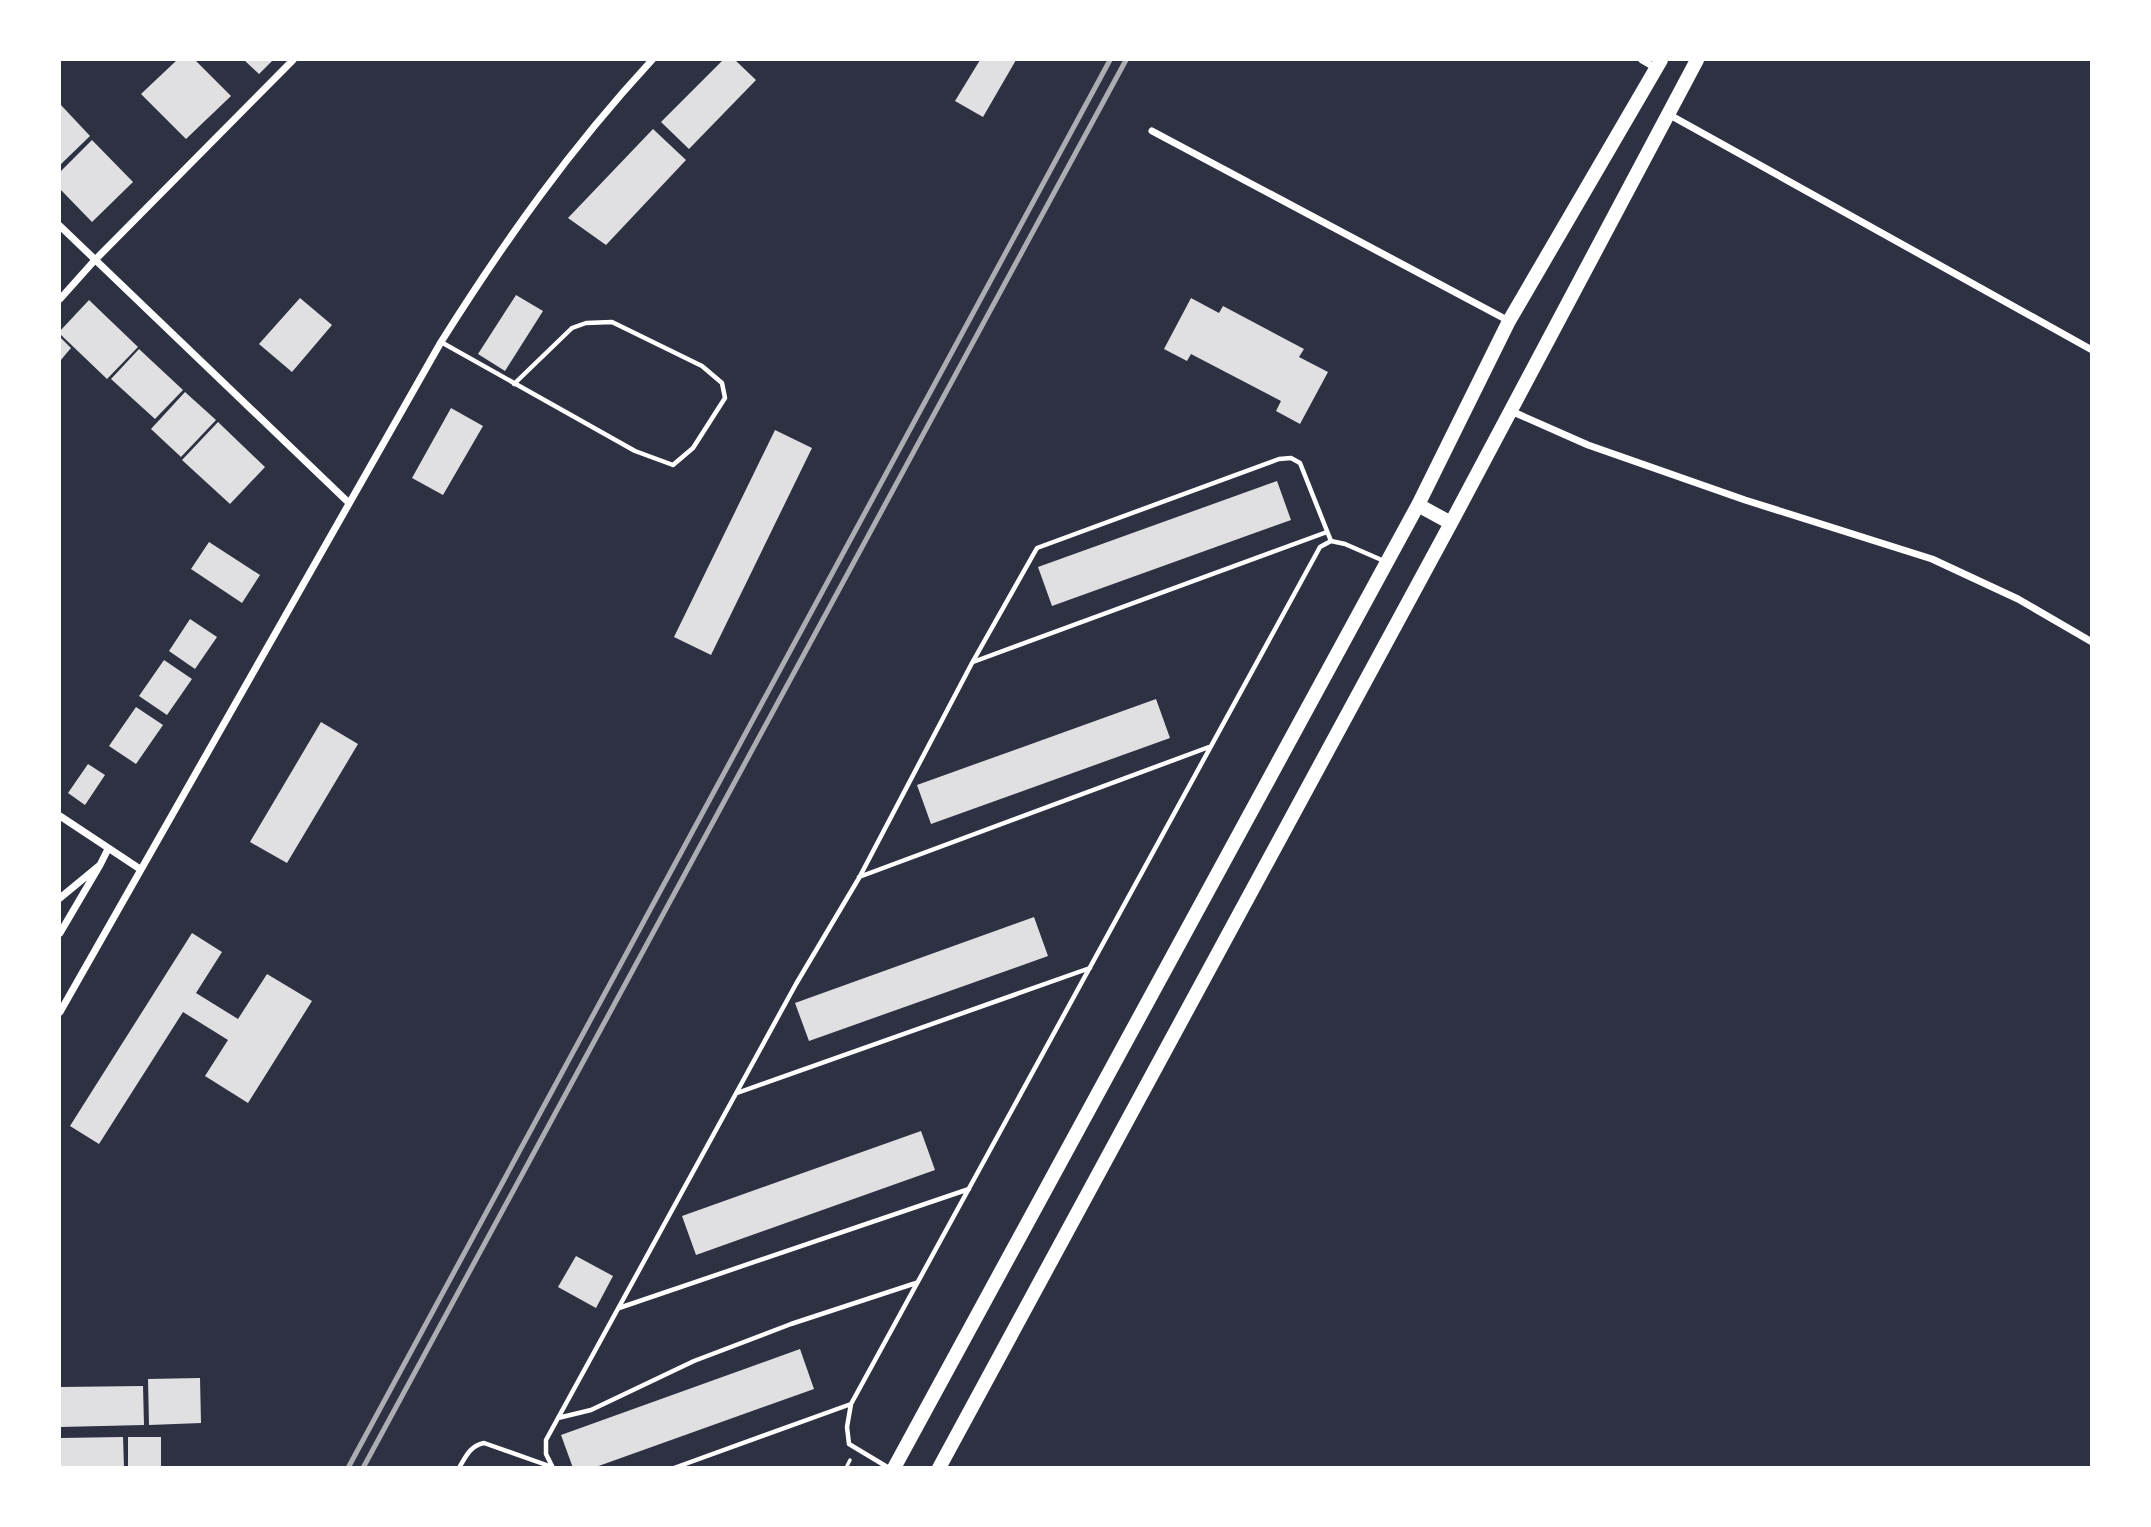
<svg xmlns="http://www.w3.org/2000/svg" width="2151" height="1527" viewBox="0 0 2151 1527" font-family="Raleway,sans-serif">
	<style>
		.building { fill: #e0e0e3 }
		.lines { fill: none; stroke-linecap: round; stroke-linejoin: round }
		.path { stroke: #fff; stroke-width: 3.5 }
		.service { stroke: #fff; stroke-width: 4.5 }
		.minor { stroke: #fff; stroke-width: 7 }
		.primary { stroke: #fff; stroke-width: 14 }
		.rail { stroke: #abadb3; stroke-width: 5 }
	</style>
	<rect width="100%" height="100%" fill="#2d3142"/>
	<!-- building -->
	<path class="building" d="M177 60H195L231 96 186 139 141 94Z
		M244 60H273L259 74Z
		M723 60H735L756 80 689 149 661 122Z
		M980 60H1016L983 117 955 101Z
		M60 104 90 136 60 165Z
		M653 129 686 160 606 245 568 218Z
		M92 140 133 182 92 222 60 189V172Z
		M516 295 543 311 505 371 478 354Z
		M300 298 332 325 292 372 259 344Z
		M1191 298 1219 313 1223 306 1304 349 1299 357 1328 372 1300 424 1276 411 1281 401 1191 354 1187 361 1164 349Z
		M89 300 138 347 107 379 60 334V331Z
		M60 337 71 348 60 361Z
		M139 349 183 390 155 419 111 379Z
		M185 392 216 420 181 457 151 429Z
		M451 408 483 426 443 495 412 478Z
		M218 422 265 467 230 504 182 460Z
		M775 430 812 448 711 655 674 637Z
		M1277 481 1291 520 1052 606 1038 567Z
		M209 542 260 575 242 603 191 569Z
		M190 619 217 637 195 669 169 651Z
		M164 660 192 679 167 715 139 696Z
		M1156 699 1170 738 931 824 917 785Z
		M136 707 163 725 136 764 109 746Z
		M321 722 358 744 287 863 250 842Z
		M88 764 105 775 85 805 68 793Z
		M1034 917 1048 956 809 1041 795 1003Z
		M192 933 222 952 196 993 238 1019 267 974 312 1001 248 1103 205 1076 228 1040 183 1012 99 1144 70 1126Z
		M921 1131 935 1170 696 1255 682 1216Z
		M576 1256 613 1276 596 1308 558 1287Z
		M800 1349 814 1389 593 1468H573L561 1435Z
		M200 1378 201 1423 149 1425 148 1379Z
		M143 1386 144 1425 60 1427V1387Z
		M123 1437 124 1467 60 1468V1438Z
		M128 1437H161V1468H128Z"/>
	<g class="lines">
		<!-- path -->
		<path class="path" d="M846 1468 850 1460"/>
		<!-- service -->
		<path class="service" d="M441 342 635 451 673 465 693 448 725 398 722 383 702 366 612 322 586 323 572 328 514 384
			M973 662 1327 532
			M859 877 1209 747
			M737 1093 1090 968
			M619 1308 969 1189
			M558 1418 591 1410 694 1361 791 1324 916 1283
			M459 1468C466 1456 470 1446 484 1443L552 1467
			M553 1468 546 1454V1440L796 984 859 878 972 663 1037 548 1279 459 1291 458 1300 463 1331 541
			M674 1468 851 1404
			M889 1468 849 1444 847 1427 851 1404 1320 547 1331 541 1345 544 1384 561"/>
		<!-- minor -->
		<path class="minor" d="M1642 60 1656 68
			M1668 114 2092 350
			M1152 131 1509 321
			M60 226 349 503
			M60 299 94 261 293 60
			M1511 411 1588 445 1745 500 1932 559 2018 599 2092 642
			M60 816 140 869
			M60 898 100 865 108 849
			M60 933 100 865
			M60 1012 441 342C506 239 569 150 652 60"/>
		<!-- primary -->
		<path class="primary" d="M1418 505 1451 523
			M894 1468 1418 505 1509 321 1661 60
			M939 1468 1451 523 1697 60"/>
		<!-- rail -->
		<path class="rail" d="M348 1468 1110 60
			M363 1468 1126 60"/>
	</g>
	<!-- border -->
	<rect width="2151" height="1527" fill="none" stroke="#ffffff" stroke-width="122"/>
</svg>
